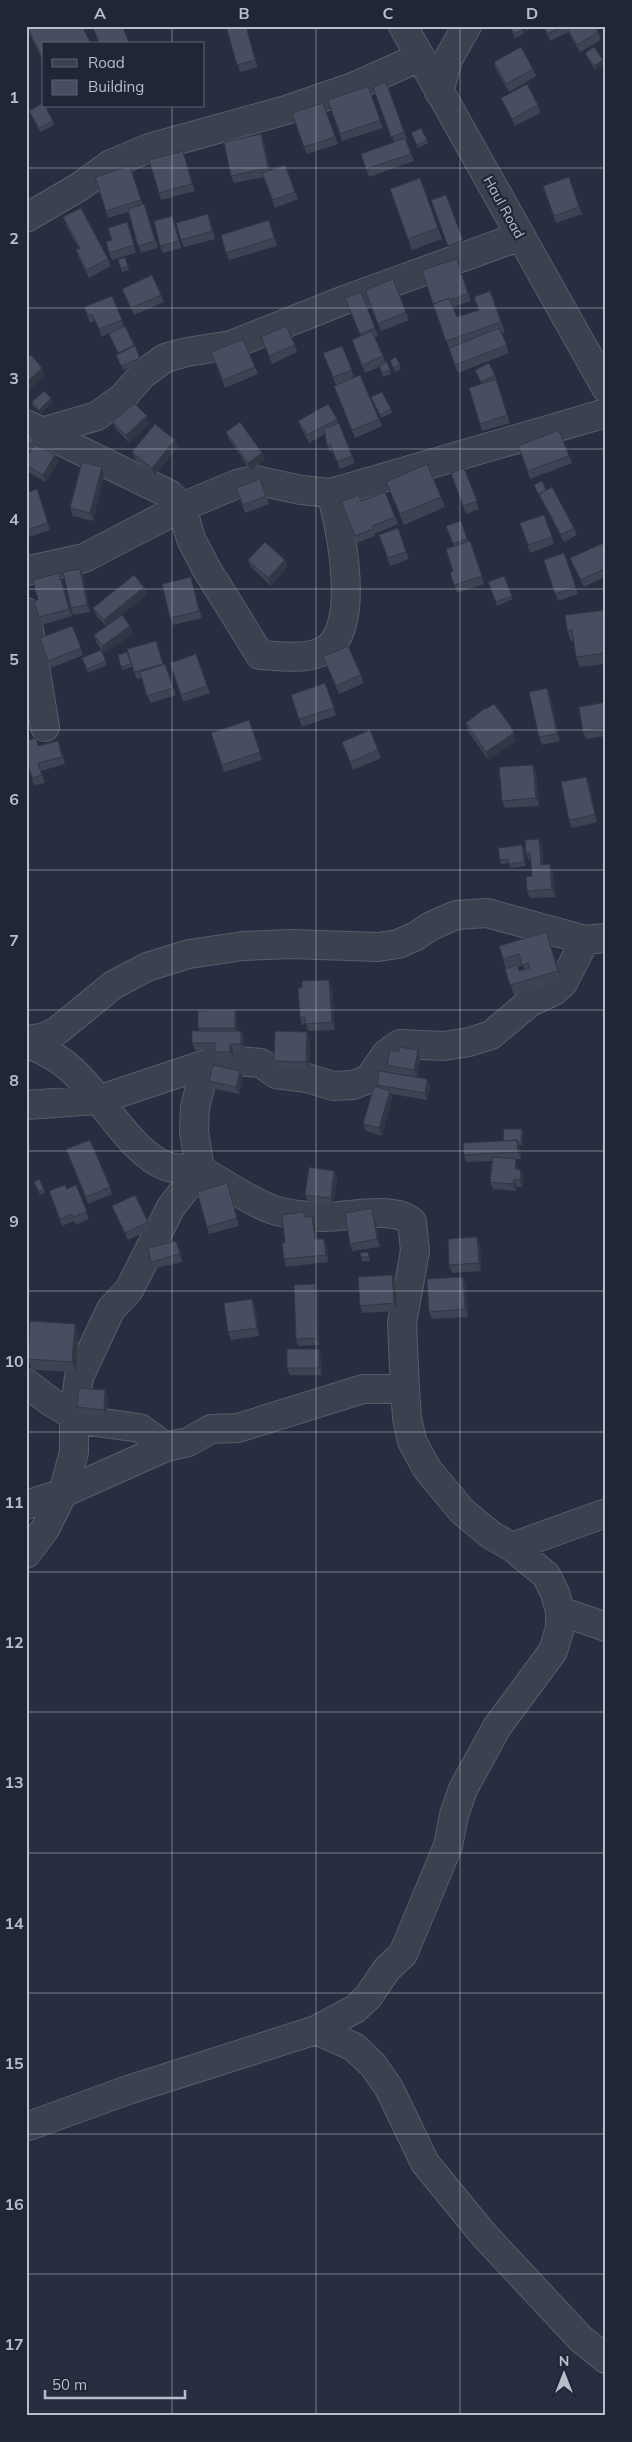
<svg xmlns="http://www.w3.org/2000/svg" width="632" height="2442" viewBox="0 0 632 2442" font-family="Mulish,sans-serif">
	<style>
		.lines { fill: none; stroke-linecap: round; stroke-linejoin: round }
		.minor-casing { stroke: #575c6b; stroke-width: 30 }
		.minor { stroke: #3c4150; stroke-width: 28 }
		.wall { fill: #3d4354; fill-rule: evenodd }
		.shaded-wall { fill: #323745 }
		.building { fill: #474e62; stroke: #323745 }
		.grid { fill: none; stroke: #b9bdcb; stroke-width: 1; stroke-opacity: 0.55 }
		.labels { text-anchor: middle; stroke-width: 4.5; stroke-linejoin: round; paint-order: stroke }
		.street-label { font-size: 14px; fill: #b9bdcb; stroke: #202636 }
		.neatline { fill: none; stroke: #b9bdcb; stroke-width: 2 }
		.grid-label { font-size: 16px; text-anchor: middle; font-weight: bold; fill: #b9bdcb }
	</style>
	<rect width="100%" height="100%" fill="#282e41"/>
	<g class="lines">
		<defs>
			<path id="minor" d="M403 26 606 388
				M439 92 448 59 467 26
				M26 218 79 187 111 164 149 148 286 110 353 87 420 57
				M26 424 169 494 182 507 191 539 206 568 260 655C279 656 302 660 321 652 364 634 340 526 331 493
				M42 432 97 416 123 397 143 374 165 358 187 352 231 345 347 299 521 236
				M26 571 84 558 182 507 237 484 255 480 301 490 331 493 606 413
				M26 612 45 727
				M26 1040 42 1038 57 1031 113 985 147 967 189 954 243 946 291 944 378 947 398 944 416 936 431 926 456 915 487 913 585 940 606 938
				M26 1043C44 1050 65 1062 78 1076 103 1100 133 1154 166 1166 176 1170 190 1169 200 1170
				M26 1105 98 1100 206 1064
				M26 1383 51 1402 81 1420 140 1428 166 1447
				M26 1505 63 1493 166 1447 188 1442 211 1429 238 1428 363 1389H405
				M512 1547 606 1513
				M26 1554 45 1529 63 1493 74 1452V1416L79 1377 111 1309 129 1290 171 1207 200 1170
				M560 1611 606 1627
				M316 2030 354 2047 373 2065 389 2088 425 2163 484 2235 581 2339 606 2359
				M26 2127 128 2090 316 2030 355 2009 368 1997 387 1969 403 1954 448 1846 454 1815 463 1789 497 1727 553 1651 560 1628V1611L555 1593 546 1575 512 1547 491 1535 462 1511 427 1469 412 1441 407 1418 405 1389 402 1323 415 1251 412 1222C394 1205 348 1217 325 1217 312 1217 283 1214 271 1209 247 1200 223 1182 200 1170L194 1131 195 1107 206 1064 225 1060 261 1063 276 1074 307 1078 333 1086 353 1085 369 1079 386 1054 400 1044 444 1046 469 1042 491 1035 529 1003 554 991 563 983 585 940"/>
		</defs>
		<!-- minor casing -->
		<use href="#minor" class="minor-casing"/>
		<!-- minor -->
		<use href="#minor" class="minor"/>
	</g>
	<!-- wall -->
	<path class="wall" d="M26 26H82L44 44V64Z
		M84 26H122L130 44H100L92 27 86 30Z
		M226 26H246L258 67 240 72Z
		M509 26 523 30 524 34 515 38Z
		M523 26H536L526 31Z
		M543 26H569L570 29 598 32 601 40 580 52 571 37 569 32 550 41Z
		M585 53 604 64 595 70 587 57Z
		M494 62 533 69 536 76 509 92 496 70Z
		M386 82 407 139 406 140 414 161 369 177 361 154 394 142 373 87Z
		M368 86 383 128 342 141 328 100Z
		M501 98 538 105 540 113 515 126 504 105Z
		M323 103 338 144 307 154 304 147Z
		M29 111 53 121 54 125 40 132Z
		M411 133 427 140 428 143 418 148Z
		M264 141 270 170 285 165 298 199 275 208 264 177 234 183 231 176Z
		M183 151 195 191 161 200 159 193Z
		M130 166 143 205 144 204 147 212 158 248 141 253 128 212 108 218 95 177Z
		M569 177 582 214 556 223 543 186Z
		M420 178 442 239 412 250 390 189Z
		M446 195 466 248 451 253 431 200Z
		M208 214 215 239 184 247 181 240Z
		M63 217 108 259 111 266 89 278 79 258 76 250 79 249 66 225Z
		M174 223 181 248 163 253 160 246Z
		M272 228 277 246 229 260 226 253Z
		M130 229 136 253 112 260 109 253Z
		M125 257 129 270 122 272 118 260Z
		M457 259 471 301 453 307 457 317 479 310 490 291 505 332 502 333 509 353 458 373 433 304Z
		M393 279 409 320 381 331 367 298Z
		M26 282 29 290 26 291Z
		M122 289 161 295 164 302 134 315Z
		M361 292 378 336 374 337 386 363 387 362 391 374 383 377 379 367 365 373 352 340 361 336 345 298Z
		M84 307 122 320 124 327 134 345 141 362 123 370 116 355 118 354 109 334 112 332 102 337 95 321 90 323Z
		M261 337 295 345 297 352 272 364Z
		M342 346 354 377 336 385 323 353Z
		M211 352 255 367 258 374 225 388Z
		M396 357 401 369 395 372 390 360Z
		M475 370 495 375 510 423 482 431 480 424 482 384Z
		M334 386 379 419 382 426 355 438Z
		M373 401 391 409 392 413 381 418Z
		M32 402H53L41 413 33 406Z
		M337 419 338 424 339 423 355 463 340 469 333 451 330 452 327 445 325 434 309 443 301 428 298 421Z
		M113 422 149 423 129 443 116 429Z
		M559 430 572 463 530 479 518 446Z
		M226 432 262 453 265 460 250 470 229 439Z
		M30 433 35 444 55 455 58 462 46 482 26 471V459L30 452 26 454V435Z
		M178 447 154 475 135 459 132 452Z
		M464 468 479 509 466 514 451 473Z
		M104 474 93 521 73 516 70 508Z
		M260 479 269 504 245 513 236 488Z
		M386 482 441 497 445 507 404 525Z
		M534 485 546 490 574 528 577 535 564 542 542 501Z
		M37 489 50 530 26 538V493Z
		M385 492 398 524 374 534 375 536 357 543 341 502 361 501Z
		M544 515 554 544 530 553 520 523Z
		M461 521 468 541H470L484 584 457 593 450 572 453 571 454 546 446 526Z
		M398 528 409 559 390 566 379 535Z
		M606 542V576L584 587 573 566 570 558Z
		M564 553 578 594 558 601 544 560Z
		M248 560H285L287 567 271 586 251 567Z
		M80 569 83 576 90 612 73 615 71 608Z
		M504 576 513 599 497 606 488 582Z
		M62 580 72 616 42 625 39 617 38 600Z
		M193 585 202 618 173 625 170 618Z
		M144 587 147 594 116 619 130 626 133 634 104 653 96 642 94 635 106 626 96 615 93 608Z
		M606 610V664L580 667 576 657 574 641H571L567 630Z
		M72 626 83 655 51 668 40 638Z
		M156 641 163 665 165 664 176 695 150 703 142 678 137 679 134 672Z
		M101 650 107 665 88 673 82 658Z
		M127 652 132 667 122 670 118 655Z
		M196 654 210 693 183 702 170 663Z
		M323 657 361 675 364 683 339 694Z
		M325 683 336 715 302 727 291 695Z
		M547 688 550 696 560 741 542 745 539 737Z
		M606 702V736L586 739 583 732Z
		M486 709 512 728 516 741 488 760 468 731 466 723Z
		M249 720 262 760 224 772 211 733Z
		M36 738 38 746 58 741 65 764 41 771 45 783 34 785 27 760H26V741Z
		M342 742 378 750 381 758 353 770Z
		M533 765 536 772 539 806 505 808 502 801Z
		M586 777 589 784 597 822 572 828 569 820Z
		M539 839 542 846 543 865 553 872 555 897 530 898 527 891 532 876 531 860H529L526 853Z
		M522 845 524 849 526 866 510 868 509 863 501 864 500 860Z
		M546 932 562 981 514 995 503 959ZM523 965 524 970 519 971 518 967Z
		M332 987 335 1030 308 1031 306 1024 302 1025 300 1017 302 988Z
		M235 1010 237 1018V1031H241L244 1038V1051H233V1059H218L215 1050H195L192 1043 200 1031 198 1028Z
		M310 1039 309 1069H277L274 1061Z
		M418 1050 420 1058 417 1077 427 1079 430 1086 427 1100 391 1094 392 1098 382 1136 366 1131 363 1124 378 1088 377 1085 410 1076 390 1073 387 1065 399 1052Z
		M243 1078 239 1094 212 1088 209 1081Z
		M522 1129 523 1133V1145H519L521 1159H515L518 1167V1170H521L523 1177 522 1187H517L516 1191 493 1189 490 1182 492 1161 466 1162 464 1155 503 1141Z
		M69 1157 110 1187 112 1194 88 1204Z
		M334 1171 337 1178 333 1205 308 1202 305 1195Z
		M34 1182 44 1189 45 1193 40 1195Z
		M76 1185 89 1219 76 1225 74 1221 62 1226 49 1191 67 1189Z
		M229 1191 239 1226 209 1234 207 1227Z
		M112 1206 148 1222 150 1230 128 1240Z
		M374 1215 380 1247 352 1251 350 1244Z
		M312 1216 315 1223 317 1239 327 1246 328 1262 286 1267 284 1259 285 1243 306 1217Z
		M477 1237 480 1245 481 1271 452 1273 449 1265Z
		M179 1248 182 1262 153 1269 151 1262Z
		M368 1252 370 1261H362L361 1257Z
		M392 1275 395 1282 397 1311 362 1313 360 1306Z
		M315 1284 318 1292 319 1345 298 1346 296 1339Z
		M466 1284 468 1317 432 1319 429 1312Z
		M252 1299 255 1306 259 1336 231 1340 228 1332Z
		M78 1335 76 1372 32 1370 28 1359Z
		M321 1357 322 1375H290L287 1368Z
		M108 1398 106 1417 79 1415 77 1407Z"/>
	<!-- shaded-wall -->
	<path class="shaded-wall" d="M246 26V27L258 67 255 60Z
		M603 60 604 64 595 70 594 66Z
		M261 134 264 141 271 176 268 168Z
		M183 151 185 158 195 191 192 184Z
		M42 368 45 375 26 393V383Z
		M51 398 53 402 41 413 39 410Z
		M147 416 149 423 129 443 126 435Z
		M175 440 178 447 154 475 152 468Z
		M262 453 265 460 250 470 248 463Z
		M55 455 58 462 46 482 43 475Z
		M102 467 104 474 93 521 90 513Z
		M285 560 287 567 271 586 268 578Z
		M80 569 83 576 90 612 87 605Z
		M59 573 62 580 72 616 69 609Z
		M191 577 193 585 202 618 199 611Z
		M144 587 147 594 106 627 104 620Z
		M130 626 133 634 104 653 102 646Z
		M547 688 550 696 560 741 557 734Z
		M512 728 516 741 488 760 486 752Z
		M533 765 536 772 539 806 536 798Z
		M586 777 589 784 597 822 595 815Z
		M539 839 542 846 543 872 541 865Z
		M522 845 524 849 526 866 524 862Z
		M550 864 553 872 555 897 552 889Z
		M546 932 550 943 562 981 558 971Z
		M329 980 332 987 335 1030 332 1022Z
		M235 1010 237 1018V1035L235 1028Z
		M241 1031 244 1038V1051L241 1044Z
		M307 1032 310 1039 309 1069 306 1062Z
		M230 1044 233 1051V1059L230 1052Z
		M418 1050 420 1058 417 1077 414 1070Z
		M240 1071 243 1078 239 1094 236 1087Z
		M427 1079 430 1086 427 1100 425 1093Z
		M390 1091 392 1098 382 1136 379 1128Z
		M522 1129 523 1133V1145L521 1142Z
		M517 1140 520 1148 521 1159 518 1152Z
		M516 1159 518 1167V1177L515 1169Z
		M521 1170 523 1177 522 1187 520 1180Z
		M334 1171 337 1178 333 1205 331 1198Z
		M514 1179 517 1187 516 1191 513 1184Z
		M372 1208 374 1215 380 1247 377 1239Z
		M312 1216 315 1223 318 1247 315 1239Z
		M477 1237 480 1245 481 1271 479 1263Z
		M324 1239 327 1246 328 1262 326 1255Z
		M392 1275 395 1282 397 1311 394 1303Z
		M463 1277 466 1284 468 1317 465 1309Z
		M315 1284 318 1292 319 1345 316 1338Z
		M252 1299 255 1306 259 1336 257 1328Z
		M75 1324 78 1335 76 1372 72 1362Z
		M319 1349 321 1357 322 1375 319 1368Z
		M105 1390 108 1398 106 1417 104 1410Z"/>
	<!-- building -->
	<path class="building" d="M27 26H82L91 44H44L43 60Z
		M92 26H122L130 44H100Z
		M226 26H246L255 60 237 65Z
		M510 26H521L523 30 513 34Z
		M543 26H564L547 34Z
		M575 26H595L598 32 577 45 568 30Z
		M521 47 533 69 506 84 494 62Z
		M594 47 603 60 594 66 585 53Z
		M606 73V81L602 75Z
		M386 82 404 132 391 137 373 87Z
		M527 84 538 105 512 119 501 98Z
		M368 86 380 120 340 134 328 100Z
		M43 103 44 106H45L53 121 39 128 29 111Z
		M323 103 335 137 304 147 292 113Z
		M421 128 427 140 417 145 411 133Z
		M261 134 268 168 231 176 224 142Z
		M405 138 411 154 366 169 361 154Z
		M183 151 192 184 159 193 149 160Z
		M285 165 295 192 273 200 262 173Z
		M130 166 141 200 106 211 95 177Z
		M569 177 579 207 554 216 543 186Z
		M420 178 438 228 408 239 390 189Z
		M446 195 463 240 448 246 431 200Z
		M144 204 155 241 138 246 128 209Z
		M81 208 108 259 86 270 76 250 80 248 63 217Z
		M208 214 212 231 181 240 176 223Z
		M172 216 179 241 160 246 154 221Z
		M269 220 274 238 226 253 221 235Z
		M127 222 134 245 109 253 106 242 112 240 108 228Z
		M125 257 128 266 121 269 118 260Z
		M457 259 468 294 450 300 449 298 433 304 422 270Z
		M152 275 161 295 131 308 122 289Z
		M393 279 406 312 378 324 365 290Z
		M490 291 501 322 446 341 433 304 449 298 457 317 479 310 474 297Z
		M361 292 375 328 360 334 345 298Z
		M112 296 122 320 99 329 92 314 88 316 84 307Z
		M125 326 134 345 118 353 109 334Z
		M286 326 295 345 269 356 261 337Z
		M499 328 507 345 455 365 449 348Z
		M372 331 383 356 362 365 352 340Z
		M243 339 255 367 223 380 211 352Z
		M135 346 140 358 121 366 116 355Z
		M342 346 352 370 333 377 323 353Z
		M31 355 42 368 26 383V360Z
		M396 357 400 365 393 368 390 360Z
		M387 362 390 370 382 373 379 366Z
		M489 363 495 375 481 382 475 370Z
		M360 375 379 419 352 430 334 386Z
		M496 379 507 415 480 424 469 388Z
		M44 391 51 398 39 410 32 402Z
		M382 392 391 409 380 415 371 397Z
		M134 403 147 416 126 435 113 422Z
		M328 404 337 419 307 435 298 421Z
		M240 422 262 453 248 463 226 432Z
		M339 423 352 456 337 462 330 444 327 445 324 429Z
		M155 424 175 440 152 468 132 452Z
		M559 430 569 456 528 471 518 446Z
		M30 433 34 442 26 445V435Z
		M35 444 55 455 43 475 26 465V459Z
		M82 462 102 467 90 513 70 508Z
		M427 464 441 497 400 514 386 482Z
		M464 468 477 501 463 506 451 473Z
		M260 479 266 496 243 505 236 488Z
		M542 481 546 490 539 495 534 485Z
		M552 487 574 528 561 535 539 494Z
		M37 489 48 523 26 530V493Z
		M385 492 395 517 372 526 373 529 355 536 341 502 359 495 361 501Z
		M544 515 552 537 528 545 520 523Z
		M461 521 467 539 453 544 446 526Z
		M398 528 406 552 388 558 379 535Z
		M470 541 482 576 454 585 450 572 453 571 446 549Z
		M265 542 285 560 268 578 248 560Z
		M606 542V568L581 580 570 558Z
		M564 553 576 587 555 594 544 560Z
		M80 569 87 605 71 608 63 572Z
		M59 573 69 609 39 617 34 601 38 600 33 580Z
		M134 575 144 587 104 620 93 608Z
		M504 576 512 596 496 602 488 582Z
		M191 577 199 611 170 618 162 584Z
		M606 610V653L576 657 572 630H567L565 615Z
		M122 615 130 626 102 646 94 635Z
		M72 626 81 648 48 661 40 638Z
		M156 641 163 664 134 672 127 649Z
		M348 646 361 675 336 686 323 657Z
		M101 650 106 661 87 669 82 658Z
		M127 652 131 664 121 667 118 655Z
		M196 654 207 686 181 695 170 663Z
		M165 664 173 688 147 696 140 672Z
		M325 683 334 708 299 719 291 695Z
		M547 688 557 734 539 737 529 692Z
		M606 702V728L583 732 579 707Z
		M494 704 512 728 511 729 514 733 486 752 466 723 485 708 486 709Z
		M249 720 260 752 222 765 211 733Z
		M370 730 378 750 350 762 342 742Z
		M36 738 38 746 58 741 62 757 38 763 42 775 32 778 26 758V741Z
		M533 765 536 798 502 801 499 767Z
		M586 777 595 815 569 820 561 782Z
		M539 839 541 865 550 864 552 889 527 891 526 877 532 876 530 853H526L525 840Z
		M522 845 524 862 509 864 508 859 500 860 498 848Z
		M546 932 558 971 510 985 505 969 517 965 519 971 530 968 528 963 522 965 519 954 503 959 499 946Z
		M329 980 332 1022 305 1024V1017H300L298 988H302V981Z
		M235 1010V1028H198V1011Z
		M192 1031H241V1044H230V1052H215V1043H192Z
		M275 1031 307 1032 306 1062 274 1061Z
		M399 1047 418 1050 414 1070 387 1065 390 1050 399 1052Z
		M213 1065 240 1071 236 1087 209 1081Z
		M379 1071 427 1079 425 1093 377 1085Z
		M374 1086 390 1091 379 1128 363 1124Z
		M504 1129H522L521 1142H517V1140L503 1141Z
		M90 1140 110 1187 86 1197 66 1149Z
		M517 1140 518 1152 464 1155 463 1143Z
		M493 1157 516 1159 515 1169 521 1170 520 1180 514 1179 513 1184 490 1182Z
		M309 1167 334 1171 331 1198 305 1195Z
		M39 1179 44 1189 39 1192 34 1182Z
		M227 1183 237 1218 207 1227 197 1192Z
		M65 1185 67 1189 76 1185 87 1212 73 1217 72 1214 60 1219 49 1191Z
		M135 1195 148 1222 125 1233 112 1206Z
		M372 1208 377 1239 350 1244 345 1213Z
		M304 1212V1217L312 1216 315 1239H324L326 1255 284 1259 282 1243H285L282 1215Z
		M477 1237 479 1263 449 1265 448 1239Z
		M176 1241 180 1254 151 1262 148 1248Z
		M368 1252 369 1257H361L360 1253Z
		M392 1275 394 1303 360 1306 358 1277Z
		M463 1277 465 1309 429 1312 427 1279Z
		M315 1284 316 1338 296 1339 294 1285Z
		M252 1299 257 1328 228 1332 224 1303Z
		M30 1321 75 1324 72 1362 28 1359Z
		M287 1349H319V1368H287Z
		M79 1388 105 1390 104 1410 77 1407Z"/>
	<!-- grid -->
	<path class="grid" d="M172 26V44M316 26V2416M460 26V2416M172 106V2416M26 168H606M26 308H606M26 449H606M26 589H606M26 730H606M26 870H606M26 1010H606M26 1151H606M26 1291H606M26 1432H606M26 1572H606M26 1712H606M26 1853H606M26 1993H606M26 2134H606M26 2274H606"/>
	<g class="labels">
		<!-- street labels -->
		<g class="street-label">
			<text transform="translate(504 207) rotate(61)" y="5">Haul Road</text>
		</g>
	</g>
	<!-- border -->
	<rect width="632" height="2442" fill="none" stroke="#202636" stroke-width="55"/>
	<!-- legend -->
	<rect x="42" y="42" width="162" height="65" fill="#202636" stroke="#5d6272"/>
	<rect x="52" y="59" width="25" height="8" fill="#3c4150" stroke="#5d6272"/>
	<text x="88" y="68" font-size="15" fill="#b9bdcb">Road</text>
	<rect x="52" y="80" width="25" height="15" fill="#474e62" stroke="#5d6272"/>
	<text x="88" y="92" font-size="15" fill="#b9bdcb">Building</text>
	<!-- north arrow -->
	<g transform="translate(564 2374)" stroke="#202636" stroke-width="4" paint-order="stroke">
	<path d="M0-4L9 19L0 12L-9 19Z" fill="#b9bdcb"/>
	<text y="-8" font-size="14" font-weight="bold" text-anchor="middle" fill="#b9bdcb">N</text>
	</g>
	<!-- scale -->
	<path d="M45 2390v8h140v-8" fill="none" stroke="#b9bdcb" stroke-width="2.5"/>
	<text x="52" y="2390" font-size="15" fill="#b9bdcb" stroke="#202636" stroke-width="4" paint-order="stroke">50 m</text>
	<rect x="28" y="28" width="576" height="2386" class="neatline"/>
	<g class="grid-label">
		<text x="100" y="19">A</text>
		<text x="244" y="19">B</text>
		<text x="388" y="19">C</text>
		<text x="532" y="19">D</text>
		<text x="14" y="103">1</text>
		<text x="14" y="244">2</text>
		<text x="14" y="384">3</text>
		<text x="14" y="525">4</text>
		<text x="14" y="665">5</text>
		<text x="14" y="805">6</text>
		<text x="14" y="946">7</text>
		<text x="14" y="1086">8</text>
		<text x="14" y="1227">9</text>
		<text x="14" y="1367">10</text>
		<text x="14" y="1508">11</text>
		<text x="14" y="1648">12</text>
		<text x="14" y="1788">13</text>
		<text x="14" y="1929">14</text>
		<text x="14" y="2069">15</text>
		<text x="14" y="2210">16</text>
		<text x="14" y="2350">17</text>
	</g>
</svg>
